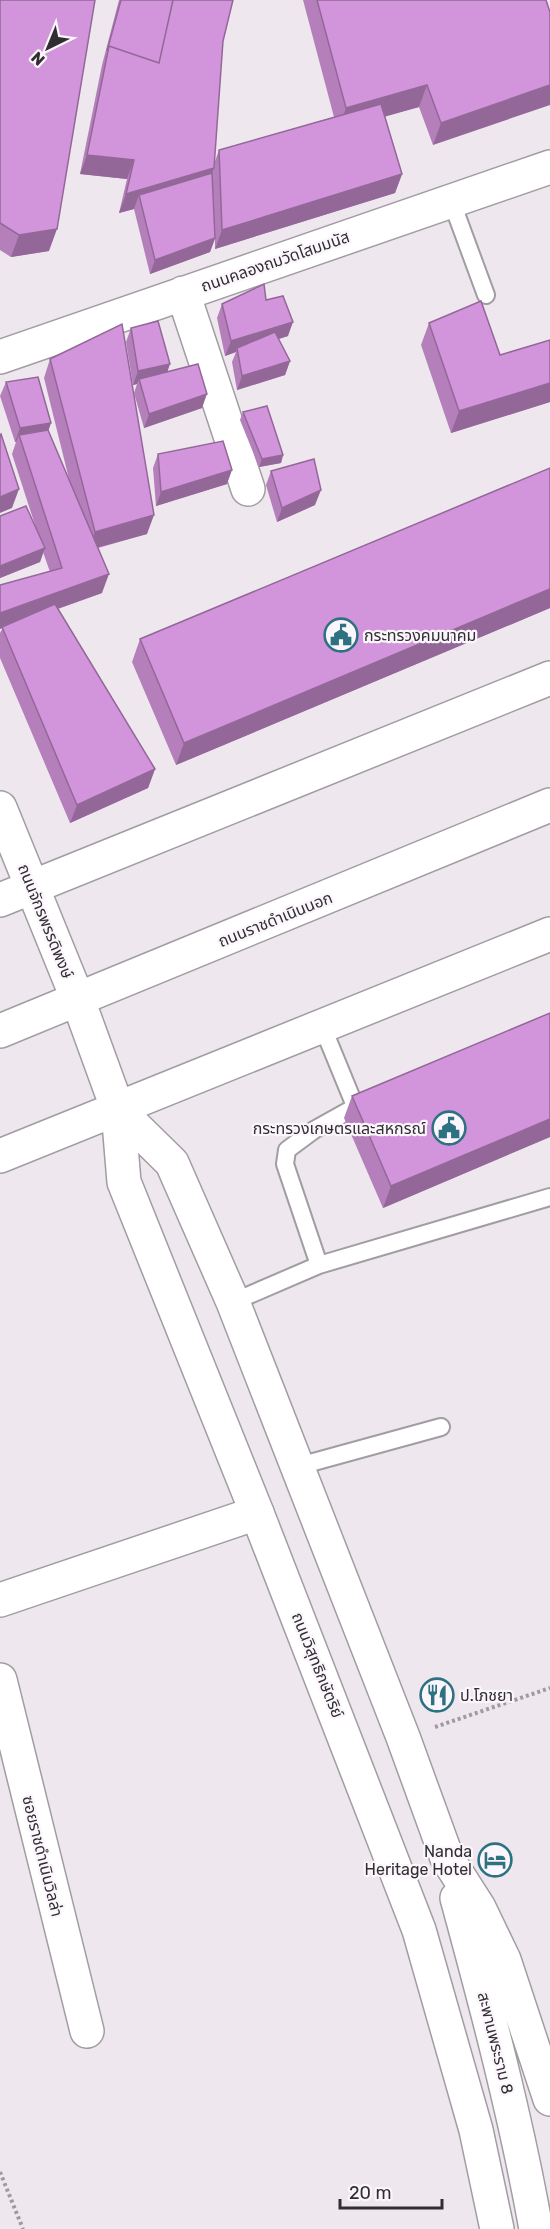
<svg xmlns="http://www.w3.org/2000/svg" width="550" height="2229" viewBox="0 0 550 2229" font-family="Rubik,'Noto Sans Thai',sans-serif">
	<style>
		.lines { fill: none; stroke-linecap: round; stroke-linejoin: round }
		.lane-casing { stroke: #a29ca3; stroke-width: 20 }
		.street-casing { stroke: #a29ca3; stroke-width: 36 }
		.secondary-casing { stroke: #a29ca3; stroke-width: 36 }
		.path { stroke: #9f9a9f; stroke-width: 4; stroke-dasharray: 3 3; stroke-linecap: butt }
		.lane { stroke: #fff; stroke-width: 16 }
		.street { stroke: #fff; stroke-width: 33 }
		.secondary { stroke: #fff; stroke-width: 33 }
		.wall { fill: #b57fbb }
		.shaded-wall { fill: #936899 }
		.building { fill: #d294da; stroke: #936899; stroke-width: 1.5 }
		.labels { text-anchor: middle; stroke-width: 4.5; stroke-linejoin: round; paint-order: stroke }
		.street-label { font-size: 16px; fill: #302e31; stroke: #fbf5fc }
		.poi-label { font-size: 16px; fill: #302e31; stroke: #fbf5fc; text-anchor: start }
	</style>
	<rect width="100%" height="100%" fill="#eee7ee"/>
	<g class="lines">
		<defs>
			<path id="lane" d="M451 200 486 295
				M323 1028 355 1106
				M319 1265 550 1197
				M233 1302 319 1265 285 1164 287 1150 314 1130 366 1101
				M299 1466 441 1427"/>
			<path id="street" d="M183 293 248 489
				M0 357 550 167
				M0 1600 257 1513
				M0 1680 87 2031"/>
			<path id="secondary" d="M0 808 78 1000 118 1110 124 1182 257 1513 419 1930 476 2130 497 2229
				M0 900 550 678
				M0 1031 550 805
				M118 1110 172 1163 233 1302 403 1737 447 1858 479 1908 504 1960 550 2099
				M0 1156 550 934
				M457 1898C487 2008 516 2117 536 2229"/>
		</defs>
		<!-- lane casing -->
		<use href="#lane" class="lane-casing"/>
		<!-- street casing -->
		<use href="#street" class="street-casing"/>
		<!-- secondary casing -->
		<use href="#secondary" class="secondary-casing"/>
		<!-- path -->
		<path class="path" d="M435 1727 550 1688
			M0 2172 23 2229"/>
		<!-- lane -->
		<use href="#lane" class="lane"/>
		<!-- street -->
		<use href="#street" class="street"/>
		<!-- secondary -->
		<use href="#secondary" class="secondary"/>
	</g>
	<!-- wall -->
	<path class="wall" d="M0 0 49 251 11 257 0 250Z
		M119 0H233L223 41 214 164 219 150 334 117 303 0H546L433 145 419 107 385 116 402 174 395 193 215 249V239L210 252 150 274 134 209 119 213 127 179 80 174 102 65Z
		M222 304 288 336 278 339 290 361 285 375 237 390 232 362 236 352 225 356 217 318Z
		M429 323 500 355 550 340V402L451 433 421 345Z
		M131 328 168 371 202 408 144 428 134 393 137 384 133 385 126 342Z
		M50 359 147 534 98 548 102 593 58 609 155 769 148 788 70 823 0 658V633L2 629 50 572 43 552 40 562 0 578V516L36 528 12 454 16 442H15L0 396 6 382 51 423 48 431 70 483 44 378Z
		M243 412 283 455 281 463 259 467 240 420Z
		M158 454 227 484 156 506 153 468Z
		M550 468V608L176 765 132 662 140 639Z
		M271 471 315 505 277 522 266 485Z
		M550 1013V1137L383 1208 344 1118 352 1096Z"/>
	<!-- shaded-wall -->
	<path class="shaded-wall" d="M427 85 419 107 338 130 346 108Z
		M550 85V105L433 145 441 123Z
		M87 155 134 160 127 179 80 174Z
		M214 168 207 187 139 195 134 209 119 213 126 194Z
		M402 174 395 193 215 249 222 230Z
		M57 229 49 251 11 257 19 235Z
		M215 238 210 252 150 274 155 260Z
		M293 322 288 336 238 352 237 348 236 352 225 356 231 341Z
		M290 361 285 375 237 390 242 376Z
		M170 364 165 379H139L137 384 133 385 138 371Z
		M550 383V402L451 433 459 411Z
		M207 394 202 408 144 428 149 414Z
		M51 423 46 437 19 435 16 442H15L20 428Z
		M283 455 281 463 259 467 262 459Z
		M232 470 227 484 156 506 161 492Z
		M19 489 12 508 0 513V497Z
		M321 490 315 505 277 522 282 508Z
		M154 515 147 534 88 550 95 532Z
		M45 548 40 562 0 578V566Z
		M109 574 102 593 0 629V613Z
		M550 589V608L176 765 184 743Z
		M155 769 148 788 70 823 77 805Z
		M550 1119V1137L383 1208 391 1186Z"/>
	<!-- building -->
	<path class="building" d="M0 0H95L57 229 19 235 0 223Z
		M121 0H173L159 63 109 46 107 51Z
		M173 0H233L223 41 214 168 126 194 134 160 87 155 109 46 159 63Z
		M317 0H546L550 12V85L441 123 427 85 346 108Z
		M381 104 402 174 222 230 219 150Z
		M212 173 215 238 155 260 139 195Z
		M264 284 266 300 283 296 293 322 231 341 222 304Z
		M481 301 500 355 550 340V383L459 411 429 323Z
		M158 321 170 364 138 371 131 328Z
		M122 324 154 515 95 532 50 359Z
		M275 332 290 361 242 376 237 348Z
		M198 364 207 394 149 414 139 379Z
		M38 377 51 423 20 428 6 382Z
		M267 406 283 455 262 459 243 412Z
		M48 430 109 574 0 613V585L62 568 19 435Z
		M1 434 19 489 0 497V435Z
		M223 441 232 470 161 492 158 454Z
		M314 459 321 490 282 508 271 471Z
		M550 468V589L184 743 140 639Z
		M26 506 45 548 0 566V516Z
		M55 604 155 769 77 805 2 627Z
		M550 1013V1119L391 1186 352 1096Z"/>
	<!-- icons -->
	<defs>
		<symbol id="civic-ring" viewBox="-11 -11 22 22"><circle r="9.5" fill="#fbf5fc" stroke="#2e7282" stroke-width="1.5"/><path d="M-.6-6.5H3V-4.5H.6V-3L4-1V1h2V6H-6V1h2V-1L-.6-3ZM-1.2 2.5V6h2.4V2.5Z" fill="#2e7282"/></symbol>
		<symbol id="restaurant-ring" viewBox="-11 -11 22 22"><circle r="9.5" fill="#fbf5fc" stroke="#2e7282" stroke-width="1.5"/><path d="M-5-6h1v4h1v-4h1v4h1v-4h1v5L-1.5 .5V6h-2V.5L-5-1ZM5-6V6H3V1.5H1.5Q1.5-4 5-6Z" fill="#2e7282"/></symbol>
		<symbol id="hotel-ring" viewBox="-11 -11 22 22"><circle r="9.5" fill="#fbf5fc" stroke="#2e7282" stroke-width="1.5"/><path d="M-6-4.5h1.5V1H6V5H4.5V3h-9V5H-6ZM-4 0a1.8 1.8 0 1 1 3.6 0ZM.5 0V-2.5h3Q6-2.5 6 0Z" fill="#2e7282"/></symbol>
	</defs>
	<g fill-rule="evenodd">
		<use href="#civic-ring" x="322" y="616" width="38" height="38"/>
		<use href="#civic-ring" x="430" y="1109" width="38" height="38"/>
		<use href="#restaurant-ring" x="418" y="1676" width="38" height="38"/>
		<use href="#hotel-ring" x="476" y="1841" width="38" height="38"/>
	</g>
	<g class="labels">
		<!-- street labels -->
		<g class="street-label">
			<text transform="translate(275 261) rotate(-19)" y="6">ถนนคลองถมวัดโสมมนัส</text>
			<text transform="translate(275 919) rotate(-22)" y="6">ถนนราชดำเนินนอก</text>
			<text transform="translate(46 921) rotate(68)" y="6">ถนนจักรพรรดิพงษ์</text>
			<text transform="translate(318 1665) rotate(68)" y="6">ถนนวิสุทธิกษัตริย์</text>
			<text transform="translate(43 1856) rotate(76)" y="6">ซอยราชดำเนินวิลล่า</text>
			<text transform="translate(496 2043) rotate(76)" y="6">สะพานพระราม 8</text>
		</g>
		<!-- poi labels -->
		<g class="poi-label">
			<text x="364" y="641">กระทรวงคมนาคม</text>
			<text x="426" y="1134" text-anchor="end">กระทรวงเกษตรและสหกรณ์</text>
			<text x="460" y="1701">ป.โภชยา</text>
			<text x="472" y="1857" text-anchor="end">Nanda<tspan x="472" dy="18">Heritage Hotel</tspan></text>
		</g>
	</g>
	<!-- north arrow -->
	<g transform="translate(48 48) rotate(223)" stroke="#fbf5fc" stroke-width="4.5" paint-order="stroke">
	<path d="M0-4.5L10 22L0 15L-10 22Z" fill="#302e31"/>
	<text y="-9" font-size="16" font-weight="bold" text-anchor="middle" fill="#302e31">N</text>
	</g>
	<!-- scale -->
	<path d="M340 2199v9h102v-9" fill="none" stroke="#302e31" stroke-width="3"/>
	<text x="349" y="2199" font-size="18" fill="#302e31" stroke="#fbf5fc" stroke-width="4.5" paint-order="stroke">20 m</text>
</svg>
